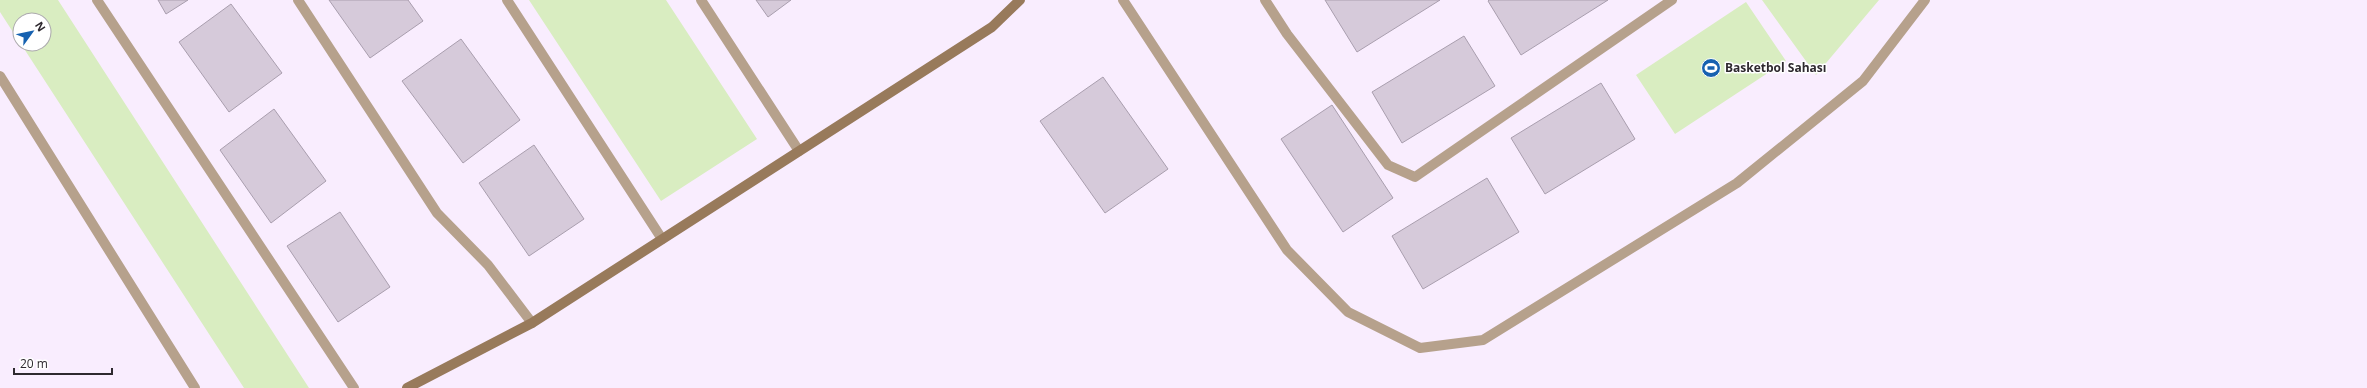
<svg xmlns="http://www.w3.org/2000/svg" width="2367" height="388" viewBox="0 0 2367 388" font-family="'Open Sans',sans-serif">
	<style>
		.green { fill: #d9edc1 }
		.building { fill: #d6cada; stroke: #a99eae }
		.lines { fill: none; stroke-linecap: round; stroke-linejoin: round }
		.street { stroke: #b6a18c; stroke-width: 10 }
		.secondary { stroke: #987a5b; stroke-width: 10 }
		.labels { text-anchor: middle; stroke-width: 3; stroke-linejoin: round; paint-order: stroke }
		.poi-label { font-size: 12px; font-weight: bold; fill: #2e292f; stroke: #fff; text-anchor: start }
	</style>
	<rect width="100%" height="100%" fill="#f9edfe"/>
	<!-- green -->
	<path class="green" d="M0 0H58L309 388H244L21 44H44V20H20V43L0 12Z
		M529 0H666L757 139 661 201Z
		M1762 0H1879L1816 75Z
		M1746 2 1786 61 1675 134 1636 75Z"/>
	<!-- building -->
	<path class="building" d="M158 0H188L166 14Z
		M329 0H408L423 21 370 58Z
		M756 0H791L768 17Z
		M1325 0H1440L1357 52Z
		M1489 0H1608L1521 55 1488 1Z
		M231 4 282 73 229 112 179 42Z
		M1464 36 1495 86 1402 143 1372 92Z
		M461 39 520 120 463 163 402 81Z
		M1103 77 1168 169 1105 213 1040 121Z
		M1601 83 1635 139 1545 194 1511 138Z
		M1332 105 1393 198 1343 232 1281 139Z
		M274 109 326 181 271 223 220 150Z
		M534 145 584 219 529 256 479 183Z
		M1487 178 1519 232 1423 289 1392 236Z
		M340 212 390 287 338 322 287 246Z"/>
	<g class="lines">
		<!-- street -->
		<path class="street" d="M97 0 354 388
			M298 0 437 213 488 265 532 323
			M507 0 662 239
			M701 0 799 151
			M1123 0 1287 250 1348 312 1420 348 1483 340 1737 183 1863 81 1925 0
			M1265 0 1287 34 1388 165 1415 177 1672 0
			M0 76 195 388"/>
		<!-- secondary -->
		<path class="secondary" d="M407 388 532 323 992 27 1020 0"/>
	</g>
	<!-- icons -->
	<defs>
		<symbol id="stadium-disc" viewBox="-11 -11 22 22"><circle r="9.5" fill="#1661b0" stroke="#fff"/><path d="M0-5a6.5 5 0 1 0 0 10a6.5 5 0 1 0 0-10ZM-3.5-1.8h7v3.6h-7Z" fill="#fff"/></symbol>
	</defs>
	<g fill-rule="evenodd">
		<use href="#stadium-disc" x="1700" y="57" width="22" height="22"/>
	</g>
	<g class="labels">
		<!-- poi labels -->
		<g class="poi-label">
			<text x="1725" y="72">Basketbol Sahası</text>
		</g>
	</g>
	<!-- north arrow -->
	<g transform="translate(32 32) rotate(57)"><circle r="19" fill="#ffffff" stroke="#aba9ac"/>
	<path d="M0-3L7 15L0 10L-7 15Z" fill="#1661b0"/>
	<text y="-6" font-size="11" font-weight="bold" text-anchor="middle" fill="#2e292f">N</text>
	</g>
	<!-- scale -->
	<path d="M14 368v6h98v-6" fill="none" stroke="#2e292f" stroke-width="2"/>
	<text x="20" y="368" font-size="12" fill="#2e292f" stroke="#ffffff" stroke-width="3" paint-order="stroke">20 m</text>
</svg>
